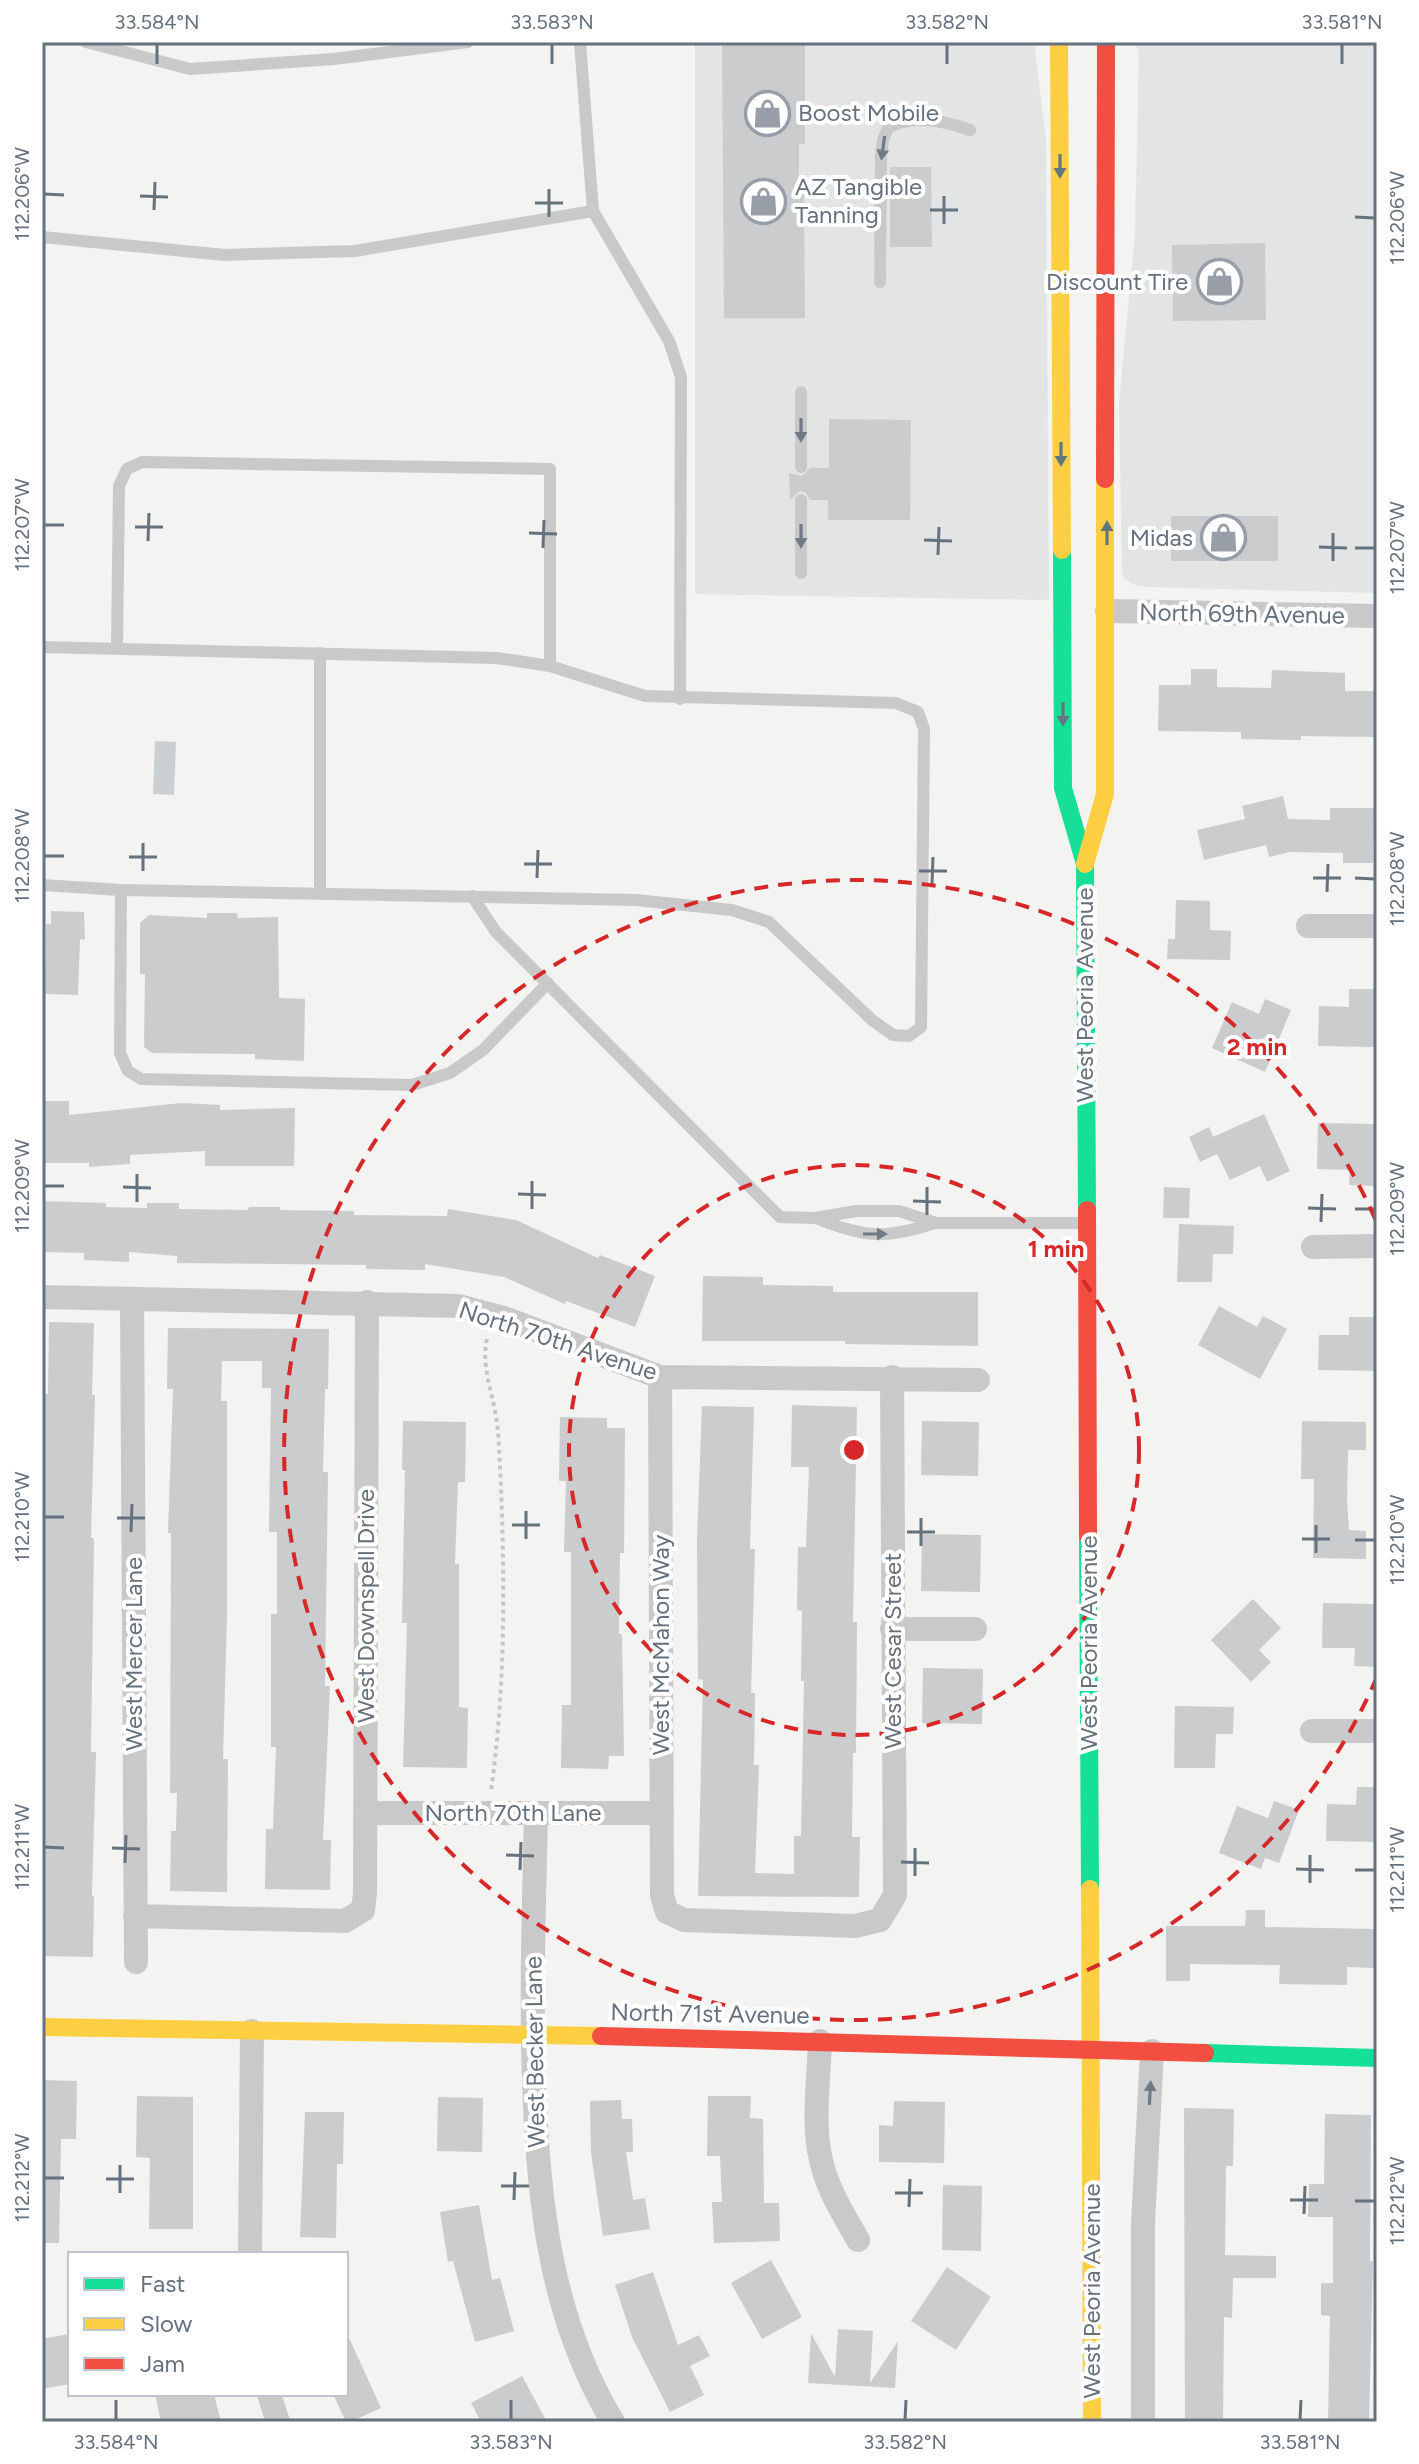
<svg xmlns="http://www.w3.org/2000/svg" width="1419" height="2464" viewBox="0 0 1419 2464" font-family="Figtree,sans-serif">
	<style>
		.built { fill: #e3e4e4 }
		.water { fill: #cacfd2 }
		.building { fill: #cbcccd }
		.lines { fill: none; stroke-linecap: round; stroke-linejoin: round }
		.path { stroke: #c6c6c7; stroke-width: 4; stroke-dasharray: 4 4; stroke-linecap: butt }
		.lane { stroke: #c9c9ca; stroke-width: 12 }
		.street { stroke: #c9c9ca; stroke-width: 24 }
		.fast { stroke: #16e098; stroke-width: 18 }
		.slow { stroke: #ffcf43; stroke-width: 18 }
		.jam { stroke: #f24e42; stroke-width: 18 }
		.oneway { fill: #707a86 }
		.oneway2 { fill: #62777f }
		.ticks { fill: none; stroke: #66717e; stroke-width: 3 }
		.ring { fill: none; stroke: #d62828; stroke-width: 4; stroke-dasharray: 14 10 }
		.labels { text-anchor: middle; stroke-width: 8; stroke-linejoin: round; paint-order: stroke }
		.poi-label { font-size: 24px; fill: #66717e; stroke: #fff; text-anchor: start }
		.street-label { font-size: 24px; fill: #66717e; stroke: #fff }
		.centre { fill: #d62828; stroke: #fff; stroke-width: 4 }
		.ring-label { font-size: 24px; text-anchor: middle; font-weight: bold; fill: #d62828; stroke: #fff; stroke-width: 8; stroke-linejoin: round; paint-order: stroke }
		.neatline { fill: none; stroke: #66717e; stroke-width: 3 }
		.ticks-label { font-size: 20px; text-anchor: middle; fill: #66717e }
	</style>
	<rect width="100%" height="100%" fill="#f3f3f2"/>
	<!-- built -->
	<path class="built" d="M695 42H1034L1046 139 1049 600 695 594Z
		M1135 42H1377V593L1147 587 1135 585 1124 578 1122 570 1119 402 1135 233 1139 52Z"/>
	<!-- water -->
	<path class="water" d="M155 741 176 742 174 795 153 794Z"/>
	<!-- building -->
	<path class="building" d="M722 42H805V144H799V192H804L805 318H724Z
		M890 167H931L932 247H890Z
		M1265 243 1266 320 1173 321 1172 245Z
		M829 419 911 420 910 520H828V500H810L806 493 800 491 790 500 789 473 802 476 810 468H829Z
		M1171 516H1278V561H1171Z
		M1191 669H1217V687L1271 688 1272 670 1345 673V691H1375L1374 737 1301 736V740L1241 739V732L1158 731 1159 685H1191Z
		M1283 796 1288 819 1330 820V808H1374L1373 863H1343V853L1290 852 1269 857 1266 845 1204 860 1197 830 1245 819 1242 806Z
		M1176 900 1210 901V930L1231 931 1230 960 1167 959 1168 939H1175Z
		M51 911 84 912 85 940 80 939 78 995 45 994 46 924H51Z
		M207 913H237L238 918 278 917 279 998 305 999 304 1061 255 1059V1054L152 1053 144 1047 145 974H140V923L149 915 207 918Z
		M1349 989H1377V1047L1318 1046 1319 1006 1349 1007Z
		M1265 999 1291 1010 1265 1072 1212 1048 1232 1002 1259 1014Z
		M42 1101H69V1115L181 1103 220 1105V1110L295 1108 294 1166H205V1151L130 1155V1164L89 1167V1163H42Z
		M1264 1114 1290 1171 1267 1182 1260 1166 1230 1180 1217 1154 1200 1162 1189 1137 1209 1127 1213 1137Z
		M1318 1123 1377 1124 1376 1186 1349 1185 1350 1170 1317 1169Z
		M1164 1187 1190 1188 1189 1218H1163Z
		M42 1201 106 1203V1207L147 1208V1203H179V1209L248 1210 249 1207H280V1210L354 1211V1215L447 1216 448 1209 516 1220 598 1258 600 1255 655 1276 635 1327 566 1301 565 1304 504 1277 425 1264V1270L366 1269V1265L177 1263V1256L129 1252V1262L84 1260V1253L42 1252Z
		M1179 1224 1234 1226 1233 1254H1213L1212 1282H1177Z
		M703 1276 763 1277V1285L833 1286V1292H978V1346L845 1344V1341H702Z
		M1219 1306 1257 1327 1263 1316 1287 1329 1260 1379 1198 1345Z
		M1349 1317H1377L1376 1371 1318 1370 1319 1335H1349Z
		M49 1322 94 1323 92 1395H95L91 1538H94L91 1752H96L92 1896H94L93 1957 42 1956V1394H48Z
		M168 1328 329 1329 328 1389H325L323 1472H328L325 1686H330L323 1840H331L330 1890 265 1889 266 1829H273L276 1747H271V1614H277V1532H269L271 1388H262V1361H222L221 1401H227V1615L223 1759H228L227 1892 170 1891 171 1831H176L177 1793H170L171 1533H168L173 1389H167Z
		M792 1405 857 1407 853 1622H857L856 1753H853L852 1837H860L859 1897 698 1896 703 1680 698 1679 697 1539 702 1406 754 1407 750 1549H755L751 1693H755L754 1765H759L755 1873 794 1874V1836H801L804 1681H801L802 1611 797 1610 798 1547H806L809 1467H791Z
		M560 1417 607 1418V1428H625L624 1553H620L619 1634H622L624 1756H609L608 1769 561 1768 562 1705H571V1552H564L566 1481H559Z
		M403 1421 466 1422 465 1482H458L455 1564H459V1707L468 1708 467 1768 403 1767 407 1623H402L405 1470H402Z
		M922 1421 979 1422 978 1476 921 1475Z
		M1302 1421 1366 1422V1450H1348L1347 1500 1349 1530 1366 1531V1559L1313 1558 1314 1479H1301Z
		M922 1534 981 1535 980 1592 921 1591Z
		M1253 1599 1281 1628 1259 1650 1271 1662 1251 1682 1211 1640Z
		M1323 1603 1377 1604V1667L1354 1666 1355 1648H1322Z
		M923 1668 983 1669 982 1724 922 1723Z
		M1175 1706 1234 1707 1233 1734H1216L1215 1768H1174Z
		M1357 1787H1377V1842L1326 1841 1327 1804 1356 1805Z
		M1274 1801 1299 1810 1279 1863 1265 1858 1261 1869 1219 1853 1237 1806 1268 1818Z
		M1246 1910H1265V1927L1377 1929 1376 1968 1347 1967V1985L1279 1984 1280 1965 1190 1964V1981H1166V1926H1245Z
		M42 2080 77 2081 76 2139H61L59 2243H42Z
		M137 2096 193 2097V2229H149L150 2158 136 2157Z
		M708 2096H751L750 2118 763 2119 764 2203H779L780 2241 714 2243 712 2202H722L720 2156H707Z
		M438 2097 483 2098 482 2152 437 2151Z
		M621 2100 622 2119H632L633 2152H626L633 2200 645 2198 650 2229 603 2236 591 2153 590 2101Z
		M894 2101 945 2102 944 2163 879 2162V2125L893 2126Z
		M1184 2108 1234 2109 1233 2166H1226L1225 2255 1276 2256V2278H1233L1232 2318 1224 2317 1223 2422H1185Z
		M305 2112H344L343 2164H337L336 2238 300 2237Z
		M1325 2114 1371 2115 1370 2261H1373L1369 2422H1328L1330 2316 1321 2315V2283H1333V2217H1308L1309 2184H1324Z
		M943 2185 982 2186 981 2251 942 2250Z
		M479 2205 492 2280 500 2278 514 2331 475 2342 453 2261 448 2262 440 2212Z
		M771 2260 802 2317 762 2339 731 2283Z
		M947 2267 991 2297 956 2350 911 2321Z
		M653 2272 678 2345 699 2335 710 2356 690 2366 704 2395 670 2412 632 2337 615 2285Z
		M838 2329 873 2331 870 2383 898 2341 895 2388 808 2383 811 2333 835 2377Z
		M346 2331 381 2408 350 2422H346L333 2394H346Z
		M68 2334 70 2384 42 2389V2339Z
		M522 2376 547 2422H481L471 2403Z
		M155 2394H214L221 2422H161Z"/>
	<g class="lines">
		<!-- path -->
		<path class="path" d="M487 1339C481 1366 492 1390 496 1417 499 1433 499 1450 500 1466 505 1575 506 1683 491 1791"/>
		<!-- lane -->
		<path class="lane" d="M86 42 190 69 334 59 468 42
			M593 211 669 341 681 377 680 699
			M42 237 225 255 355 251 593 211 580 42
			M880 282 881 156 883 140 888 128C913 114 945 121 970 130
			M801 467V392
			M801 573V500
			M42 647 497 658 550 666 645 696 896 703 918 712 924 729 921 1027 909 1036 893 1035 872 1020 769 922 732 910 636 900 121 890 42 885
			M117 648 119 486 127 469 142 462 550 469V666
			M121 890 120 1053 128 1071 141 1079 412 1085 450 1073 483 1050 548 983
			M320 894V653
			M472 896 496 932 780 1217 815 1218 856 1211H899L936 1223H1084
			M818 1219C866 1238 886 1239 935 1223"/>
		<!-- street -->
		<path class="street" d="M1107 611 1377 616
			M1308 926H1377
			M1313 1247 1377 1246
			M42 1297 459 1306 504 1318 660 1377 978 1380
			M132 1299 136 1962
			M660 1377 662 1895 667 1912 684 1920 855 1926 880 1920 895 1895 892 1377
			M892 1629H975
			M1312 1731H1377
			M365 1813H662
			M536 1813C534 1903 531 1992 534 2082 538 2200 550 2318 613 2422
			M135 1916 345 1921 363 1910 365 1893 367 1302
			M820 2041C819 2079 812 2123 821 2160 827 2189 844 2215 858 2240
			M250 2254 252 2031
			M269 2394 278 2422
			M1143 2422V2224L1152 2051"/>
		<!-- fast -->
		<path class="fast" d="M1062 550 1063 788 1085 864 1087 1210
			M1088 1536 1090 1889
			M1205 2053 1377 2058"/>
		<!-- slow -->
		<path class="slow" d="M1059 42 1062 550
			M1085 864 1105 794V479
			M1090 1889 1092 2422
			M42 2027 601 2036"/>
		<!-- jam -->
		<path class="jam" d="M1105 479 1106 42
			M1087 1210 1088 1536
			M601 2036 1205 2053"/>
	</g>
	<!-- one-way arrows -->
	<defs><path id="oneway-solid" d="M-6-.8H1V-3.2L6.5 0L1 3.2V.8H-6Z" transform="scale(2)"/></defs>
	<g class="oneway">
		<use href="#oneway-solid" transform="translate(883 148) rotate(98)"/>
		<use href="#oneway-solid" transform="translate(801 430) rotate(90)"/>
		<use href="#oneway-solid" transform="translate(801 536) rotate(90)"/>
		<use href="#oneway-solid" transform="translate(875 1234)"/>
		<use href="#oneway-solid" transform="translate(1150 2093) rotate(-87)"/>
	</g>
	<g class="oneway2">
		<use href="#oneway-solid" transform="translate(1060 166) rotate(90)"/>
		<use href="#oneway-solid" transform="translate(1061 454) rotate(90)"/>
		<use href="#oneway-solid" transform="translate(1107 533) rotate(-90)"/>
		<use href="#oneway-solid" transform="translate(1063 714) rotate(90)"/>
	</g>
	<!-- ticks -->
	<path class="ticks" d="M157 64V44M552 64V44M947 64V44M1342 64V44M44 194 64 195M140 196 168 197M535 203H563M154 210 155 182M930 210H958M549 217V189M1355 217 1375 218M944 224V196M44 525H64M135 527H163M529 533 557 534M924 540 952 541M148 541 149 513M1319 547 1347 548M543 548 544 520M1355 548H1375M938 555 939 527M1333 561V533M44 856H64M129 857H157M524 864H552M143 871V843M919 871H947M537 878 538 850M1313 878H1341M1355 878 1375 879M932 885 933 857M1327 892 1328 864M44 1186H64M123 1187 151 1188M518 1194 546 1195M913 1201 941 1202M137 1202V1174M1308 1208 1336 1209M532 1209V1181M1355 1209H1375M927 1215V1187M1321 1222 1322 1194M44 1517H64M117 1518H145M512 1525H540M131 1532 132 1504M907 1532H935M526 1539V1511M1302 1539H1330M1355 1540H1375M921 1546V1518M1316 1553V1525M44 1847 64 1848M112 1848 140 1849M506 1855 534 1856M901 1862 929 1863M125 1863 126 1835M1296 1869 1324 1870M520 1870 521 1842M1355 1870H1375M915 1876V1848M1310 1883V1855M44 2178H64M106 2179H134M501 2186H529M120 2193V2165M895 2193H923M514 2200 515 2172M1290 2200H1318M1355 2201H1375M909 2207 910 2179M1304 2214 1305 2186M116 2420V2400M511 2420V2400M905 2420 906 2400M1300 2420 1301 2400"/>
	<!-- distance rings -->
	<g class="ring">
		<circle cx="854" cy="1450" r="285"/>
		<path d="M1377 1677A570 570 0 1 1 1377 1223"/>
	</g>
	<!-- icons -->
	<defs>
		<symbol id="shop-ring" viewBox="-11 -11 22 22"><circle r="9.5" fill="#fff" stroke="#979ea7" stroke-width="1.5"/><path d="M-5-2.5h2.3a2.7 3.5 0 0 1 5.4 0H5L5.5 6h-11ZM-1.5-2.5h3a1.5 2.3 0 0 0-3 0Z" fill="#979ea7"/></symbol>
	</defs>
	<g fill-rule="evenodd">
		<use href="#shop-ring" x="742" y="88" width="51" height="51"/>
		<use href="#shop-ring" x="738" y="176" width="51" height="51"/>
		<use href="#shop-ring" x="1194" y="256" width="51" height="51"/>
		<use href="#shop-ring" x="1198" y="512" width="51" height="51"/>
	</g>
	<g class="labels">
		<!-- poi labels -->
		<g class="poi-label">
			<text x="798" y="121">Boost Mobile</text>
			<text x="795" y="195">AZ Tangible<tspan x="795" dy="28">Tanning</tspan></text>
			<text x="1188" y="290" text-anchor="end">Discount Tire</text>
			<text x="1193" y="546" text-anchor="end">Midas</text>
		</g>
		<!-- street labels -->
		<g class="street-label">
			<text transform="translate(1242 614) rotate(1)" y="8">North 69th Avenue</text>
			<text transform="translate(1085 995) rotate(-90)" y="8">West Peoria Avenue</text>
			<text transform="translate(558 1341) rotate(18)" y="8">North 70th Avenue</text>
			<text transform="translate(366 1606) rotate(-90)" y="8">West Downspell Drive</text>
			<text transform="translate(1089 1643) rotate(-90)" y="8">West Peoria Avenue</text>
			<text transform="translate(661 1645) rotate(-90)" y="8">West McMahon Way</text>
			<text transform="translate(893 1651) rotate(-90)" y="8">West Cesar Street</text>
			<text transform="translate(134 1654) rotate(-90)" y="8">West Mercer Lane</text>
			<text x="513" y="1821">North 70th Lane</text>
			<text transform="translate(710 2014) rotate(1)" y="8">North 71st Avenue</text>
			<text transform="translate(535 2052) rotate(-91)" y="8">West Becker Lane</text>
			<text transform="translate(1092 2291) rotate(-90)" y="8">West Peoria Avenue</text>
		</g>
	</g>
	<circle cx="854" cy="1450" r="12" class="centre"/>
	<g class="ring-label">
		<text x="1257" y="1055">2 min</text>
		<text x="1056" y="1257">1 min</text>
	</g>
	<!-- border -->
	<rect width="1419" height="2464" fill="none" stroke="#ffffff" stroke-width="88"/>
	<!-- legend -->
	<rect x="68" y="2252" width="280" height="144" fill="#ffffff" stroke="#c2c6cb" stroke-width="2"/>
	<rect x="84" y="2278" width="40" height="12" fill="#16e098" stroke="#c2c6cb" stroke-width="2"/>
	<text x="140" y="2292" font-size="24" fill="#66717e">Fast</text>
	<rect x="84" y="2318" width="40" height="12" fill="#ffcf43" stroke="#c2c6cb" stroke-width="2"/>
	<text x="140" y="2332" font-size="24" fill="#66717e">Slow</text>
	<rect x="84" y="2358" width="40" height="12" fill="#f24e42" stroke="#c2c6cb" stroke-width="2"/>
	<text x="140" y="2372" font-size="24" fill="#66717e">Jam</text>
	<rect x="44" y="44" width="1331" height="2376" class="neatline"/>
	<g class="ticks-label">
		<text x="157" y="29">33.584°N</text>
		<text x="552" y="29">33.583°N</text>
		<text x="947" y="29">33.582°N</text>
		<text x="1342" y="29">33.581°N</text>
		<text transform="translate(22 194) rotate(-90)" y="7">112.206°W</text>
		<text transform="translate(1397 218) rotate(-90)" y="7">112.206°W</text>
		<text transform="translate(22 525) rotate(-90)" y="7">112.207°W</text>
		<text transform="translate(1397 548) rotate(-90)" y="7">112.207°W</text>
		<text transform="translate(22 856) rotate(-90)" y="7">112.208°W</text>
		<text transform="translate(1397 879) rotate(-90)" y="7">112.208°W</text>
		<text transform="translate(22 1186) rotate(-90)" y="7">112.209°W</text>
		<text transform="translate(1397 1209) rotate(-90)" y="7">112.209°W</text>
		<text transform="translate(22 1517) rotate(-90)" y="7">112.210°W</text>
		<text transform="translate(1397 1540) rotate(-90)" y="7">112.210°W</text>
		<text transform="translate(22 1847) rotate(-90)" y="7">112.211°W</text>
		<text transform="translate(1397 1870) rotate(-90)" y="7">112.211°W</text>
		<text transform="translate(22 2178) rotate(-90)" y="7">112.212°W</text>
		<text transform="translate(1397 2201) rotate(-90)" y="7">112.212°W</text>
		<text x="116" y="2449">33.584°N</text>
		<text x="511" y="2449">33.583°N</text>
		<text x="905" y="2449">33.582°N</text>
		<text x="1300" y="2449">33.581°N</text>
	</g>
</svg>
